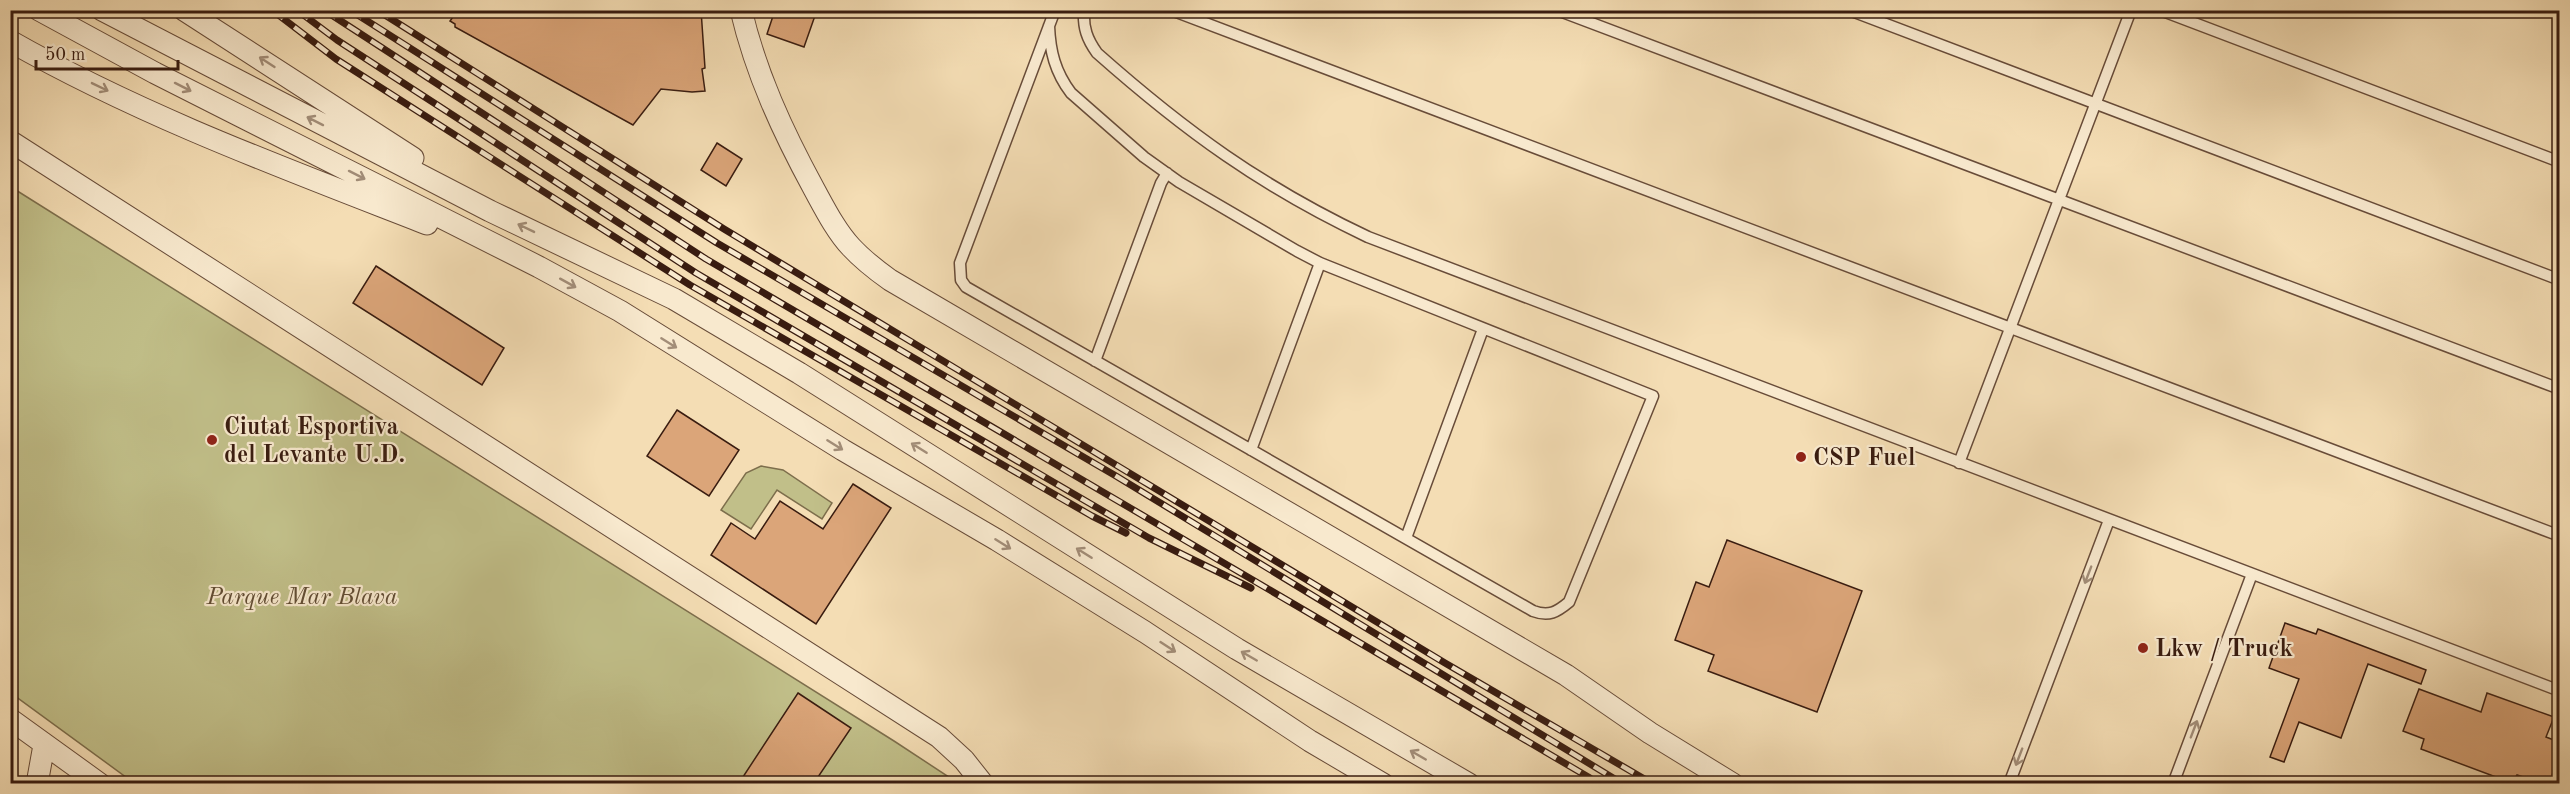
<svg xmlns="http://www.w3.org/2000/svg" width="2570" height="794" viewBox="0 0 2570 794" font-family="'Old Standard TT',serif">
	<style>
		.green { fill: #c1bf89; stroke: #7d6e4c; stroke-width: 1.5 }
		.building { fill: #dba579; stroke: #391c10; stroke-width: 1.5 }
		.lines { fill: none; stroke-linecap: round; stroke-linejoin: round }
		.service-casing { stroke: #684c39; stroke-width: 13 }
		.minor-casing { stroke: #684c39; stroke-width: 23 }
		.service { stroke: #f8e9ce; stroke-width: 10 }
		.minor { stroke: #f8e9ce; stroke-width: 21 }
		.rail-casing { stroke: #391c10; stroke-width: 7 }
		.rail { stroke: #f8e9ce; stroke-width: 4.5; stroke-dasharray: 14; stroke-linecap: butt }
		.oneway { stroke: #a28d78 }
		.poi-dot { fill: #8f2418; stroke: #f8e9ce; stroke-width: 2 }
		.labels { text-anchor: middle; stroke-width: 4.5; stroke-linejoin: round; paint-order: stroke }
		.poi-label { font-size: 24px; font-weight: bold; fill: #391c10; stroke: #f8e9ce; text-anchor: start }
		.park-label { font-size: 24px; font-style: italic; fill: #624d34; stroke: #f8e9ce }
	</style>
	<rect width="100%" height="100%" fill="#f4ddb4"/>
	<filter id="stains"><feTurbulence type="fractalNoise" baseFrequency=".00333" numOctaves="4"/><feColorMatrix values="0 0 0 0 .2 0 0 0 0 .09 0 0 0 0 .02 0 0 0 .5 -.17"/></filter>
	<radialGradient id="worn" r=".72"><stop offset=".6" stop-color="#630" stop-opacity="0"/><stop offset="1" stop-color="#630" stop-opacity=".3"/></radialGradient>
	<!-- green -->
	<path class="green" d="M11 187 894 741 958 783H134L11 693Z
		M761 466 783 470 832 503 822 519 777 490 751 529 721 510 746 473Z"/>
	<!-- building -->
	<path class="building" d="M458 10H701L705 68 702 69 705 91 692 92 661 89 633 125 455 27V24L450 21Z
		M775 10H817L804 47 767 34Z
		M717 143 742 159 726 186 701 170Z
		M376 266 504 348 482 385 353 303Z
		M677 410 739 450 709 496 647 456Z
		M853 484 891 508 816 624 711 555 731 523 755 539 780 501 823 529Z
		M1727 540 1862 591 1817 712 1708 671 1714 655 1675 640 1696 582 1709 587Z
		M2285 623 2316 634 2318 629 2426 670 2421 684 2368 664 2341 738 2299 722 2284 762 2270 757 2299 679 2269 668Z
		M2419 689 2481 712 2487 693 2554 717 2546 737 2559 742V757L2549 783H2542L2517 775 2512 783 2421 749 2424 739 2403 731Z
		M798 693 851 728 814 783H739Z"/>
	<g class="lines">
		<defs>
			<path id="service" d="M1084 10C1083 28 1087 39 1097 53 1185 131 1262 187 1368 237L2560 691
				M1171 10 2560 536
				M1557 10 2560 389
				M1849 10 2560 280
				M2160 10 2560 162
				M1049 26C1050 51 1055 72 1071 93L1144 157 1179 182 1297 251 1320 263 1653 396 1569 602C1557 612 1549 617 1533 611L966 287 961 280 960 263 1049 26 1055 10
				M1095 361 1161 183 1167 173
				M1251 450 1320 263
				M1959 463 2131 10
				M1406 538 1483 329
				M2009 784 2109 520
				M2173 784 2252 574"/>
			<path id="minor" d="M39 10 155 73 539 267 620 311 843 450 997 540 1145 632 1310 741 1383 784
				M102 10 490 211 674 299 799 373 1237 649 1469 784
				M184 10 413 158
				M741 10C756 74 783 132 814 189 825 209 836 231 851 247 863 260 876 270 890 280L1566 675 1650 733 1733 784
				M10 41C142 116 286 169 427 224
				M10 141 939 737 964 760 983 784
				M10 719 100 784
				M37 784 44 745"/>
		</defs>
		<!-- service casing -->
		<use href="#service" class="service-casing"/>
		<!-- minor casing -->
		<use href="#minor" class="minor-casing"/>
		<!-- service -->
		<use href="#service" class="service"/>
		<!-- minor -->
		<use href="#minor" class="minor"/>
		<defs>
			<path id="rail" d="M272 10 336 59 690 285 1092 516 1126 533
				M297 10 337 40 696 273 1149 538 1251 588
				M324 10 706 259 1590 778
				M350 10 717 243 1116 476 1623 784
				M377 10 724 229 1445 663 1653 784"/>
		</defs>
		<!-- rail casing -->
		<use href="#rail" class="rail-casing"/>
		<!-- rail -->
		<use href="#rail" class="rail"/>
	</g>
	<!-- one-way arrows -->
	<defs><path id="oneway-shaft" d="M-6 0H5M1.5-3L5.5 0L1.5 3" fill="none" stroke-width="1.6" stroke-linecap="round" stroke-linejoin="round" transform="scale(1.5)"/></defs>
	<g class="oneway">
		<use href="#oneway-shaft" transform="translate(267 62) rotate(-147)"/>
		<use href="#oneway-shaft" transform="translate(100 87) rotate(26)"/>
		<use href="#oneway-shaft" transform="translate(183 87) rotate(27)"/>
		<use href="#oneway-shaft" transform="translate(315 121) rotate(-153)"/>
		<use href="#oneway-shaft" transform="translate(357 175) rotate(27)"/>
		<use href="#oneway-shaft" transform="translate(526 228) rotate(-154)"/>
		<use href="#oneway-shaft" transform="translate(568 283) rotate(29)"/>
		<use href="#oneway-shaft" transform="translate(669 343) rotate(32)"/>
		<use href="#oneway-shaft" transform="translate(835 445) rotate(32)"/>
		<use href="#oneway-shaft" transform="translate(919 448) rotate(-148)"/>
		<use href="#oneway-shaft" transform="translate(1003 544) rotate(32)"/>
		<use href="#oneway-shaft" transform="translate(1084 553) rotate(-148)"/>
		<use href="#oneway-shaft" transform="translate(2088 575) rotate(111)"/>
		<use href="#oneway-shaft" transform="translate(1168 647) rotate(33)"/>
		<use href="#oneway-shaft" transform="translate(1249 656) rotate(-150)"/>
		<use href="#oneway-shaft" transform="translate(2194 729) rotate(-69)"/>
		<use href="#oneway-shaft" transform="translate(1418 755) rotate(-150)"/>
		<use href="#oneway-shaft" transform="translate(2019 757) rotate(111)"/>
	</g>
	<!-- markers -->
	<g class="poi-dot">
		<circle cx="212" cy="440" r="6"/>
		<circle cx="1801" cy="457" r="6"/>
		<circle cx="2143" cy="648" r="6"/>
	</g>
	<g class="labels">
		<!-- poi labels -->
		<g class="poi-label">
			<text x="224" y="434">Ciutat Esportiva<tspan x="224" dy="28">del Levante U.D.</tspan></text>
			<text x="1813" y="465">CSP Fuel</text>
			<text x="2155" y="656">Lkw / Truck</text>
		</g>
		<!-- park labels -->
		<g class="park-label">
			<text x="302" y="604">Parque Mar Blava</text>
		</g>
	</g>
	<!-- margin -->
	<rect width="2570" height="794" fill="none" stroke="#f4ddb4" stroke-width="36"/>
	<rect x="12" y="12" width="2546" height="770" fill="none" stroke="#391c10" stroke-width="3"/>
	<rect x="18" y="18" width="2534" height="758" fill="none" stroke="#391c10" stroke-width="1.5"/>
	<!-- scale -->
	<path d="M36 60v9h142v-9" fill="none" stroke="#391c10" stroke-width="3"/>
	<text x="45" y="60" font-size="18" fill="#391c10" stroke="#f8e9ce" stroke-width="4.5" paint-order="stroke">50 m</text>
	<rect width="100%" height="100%" filter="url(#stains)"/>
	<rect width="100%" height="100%" fill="url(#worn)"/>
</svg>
